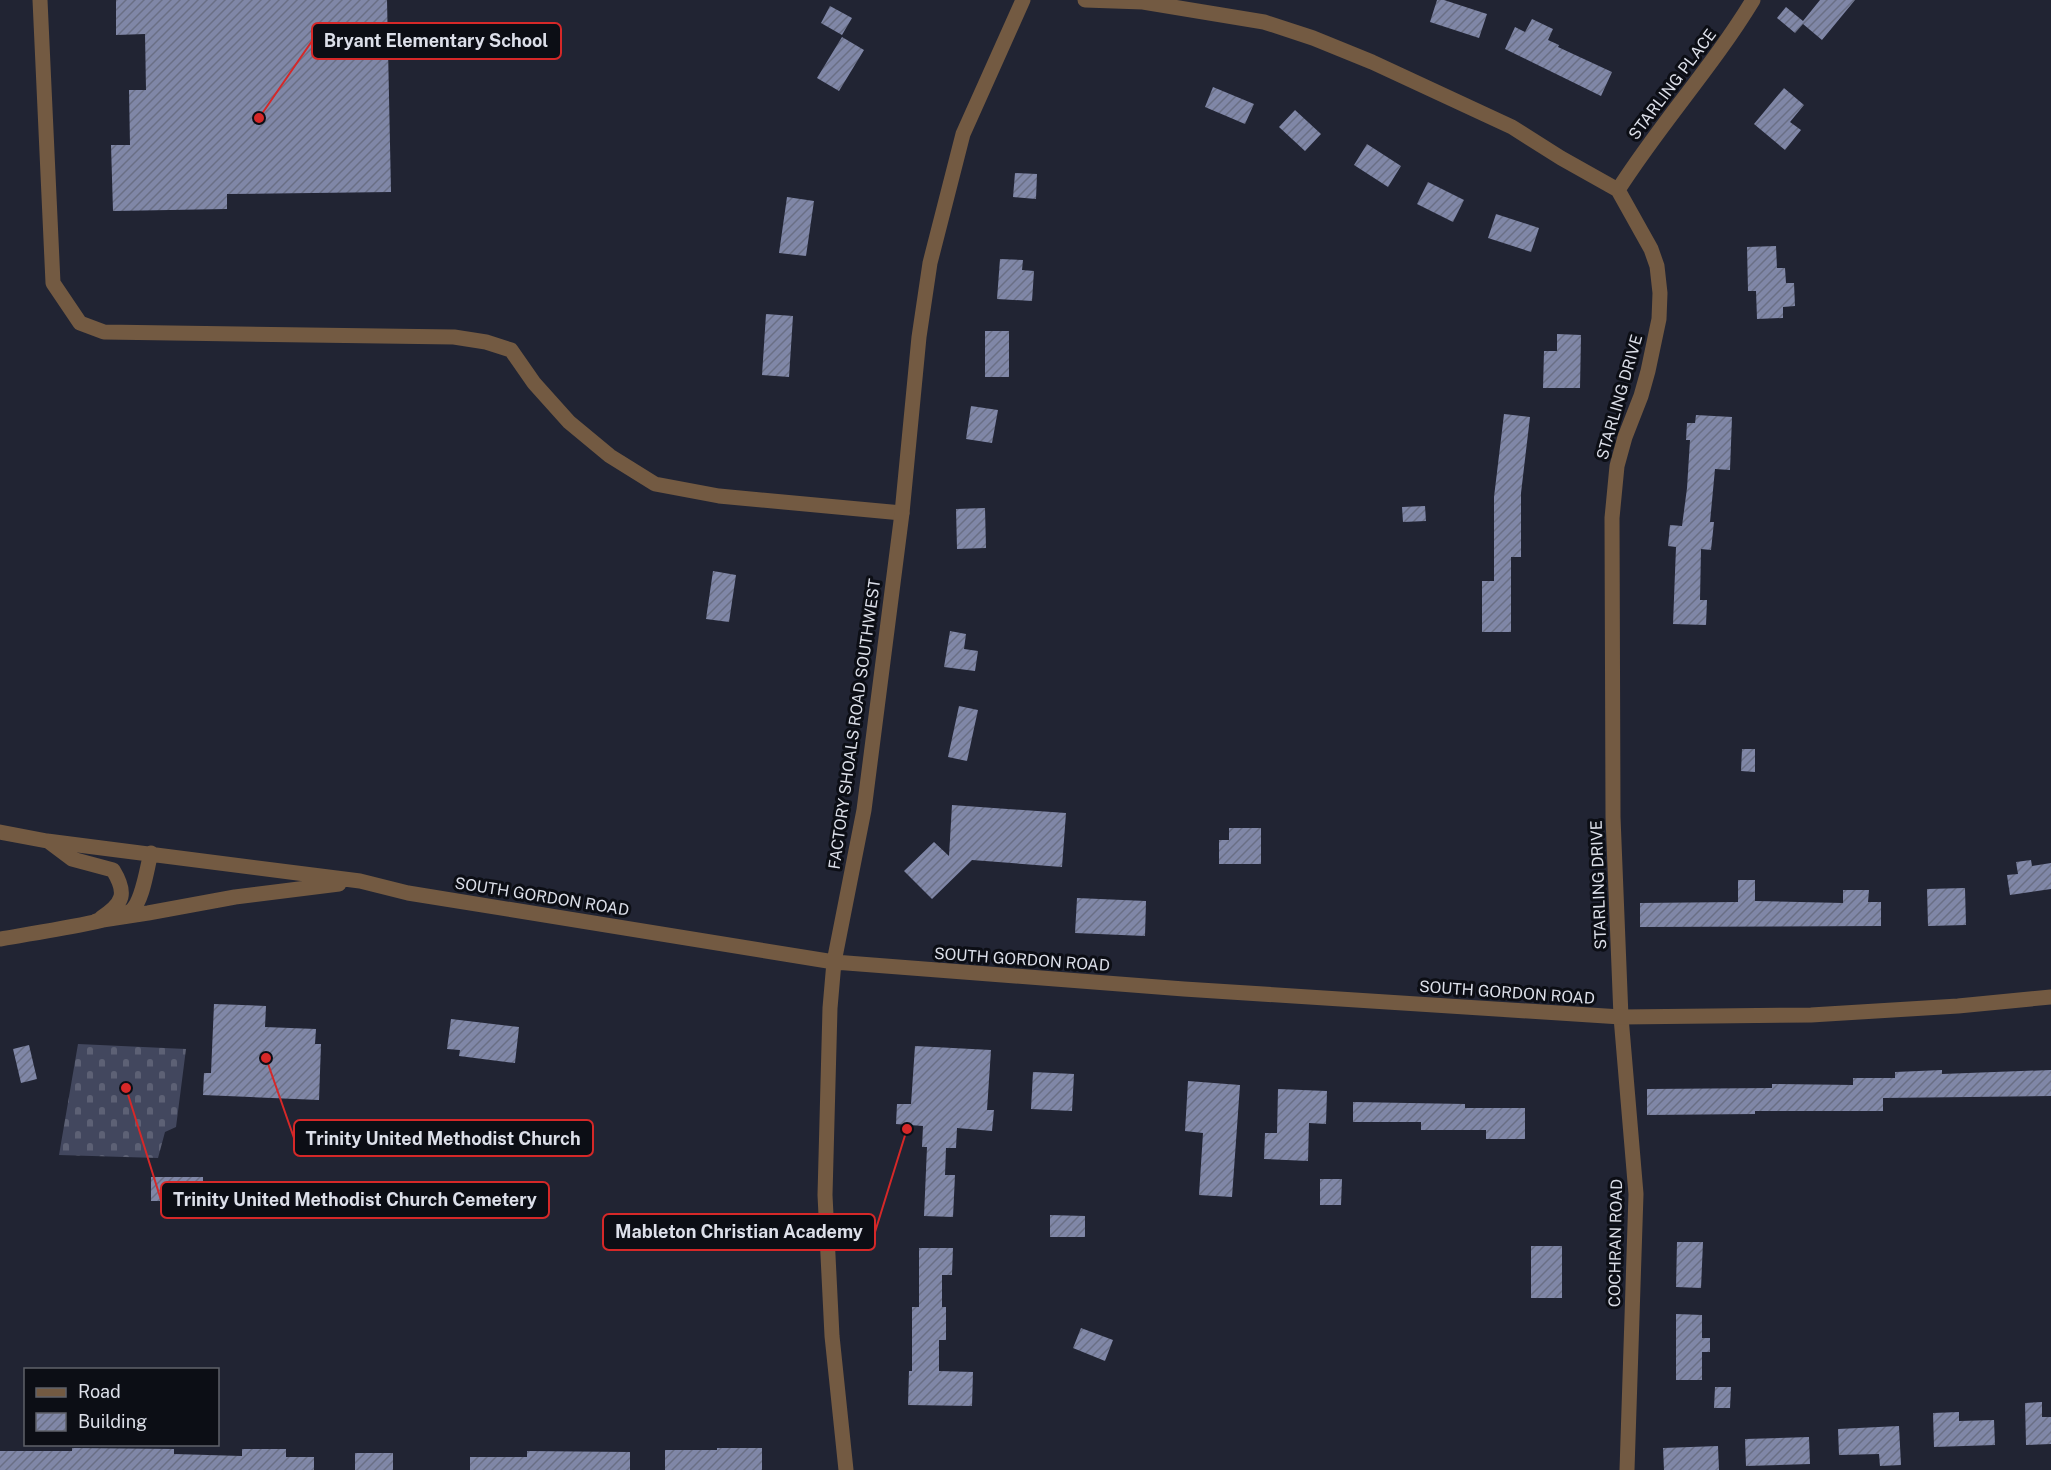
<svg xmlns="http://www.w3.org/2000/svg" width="2051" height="1470" viewBox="0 0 2051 1470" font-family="'Public Sans',sans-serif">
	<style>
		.cemetery { fill: url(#cemetery-stones) }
		.building { fill: url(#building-hatch) }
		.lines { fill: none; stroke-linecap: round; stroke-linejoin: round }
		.minor { stroke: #735a42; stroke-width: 15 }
		.tertiary { stroke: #735a42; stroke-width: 15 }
		.labels { text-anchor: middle; stroke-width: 6; stroke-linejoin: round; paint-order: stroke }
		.street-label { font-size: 16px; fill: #dcdfe9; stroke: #0c0e15 }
		.leader { fill: none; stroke: #d62828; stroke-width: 2 }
		.callout-dot { fill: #d62828; stroke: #0c0e15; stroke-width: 2 }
		.callout { fill: #0c0e15; stroke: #d62828; stroke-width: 2 }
		.callout-label { font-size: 18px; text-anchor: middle; font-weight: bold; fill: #dcdfe9 }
	</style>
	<defs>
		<pattern id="cemetery-stones" width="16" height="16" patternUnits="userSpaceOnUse" patternTransform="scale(1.5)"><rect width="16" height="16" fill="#42475e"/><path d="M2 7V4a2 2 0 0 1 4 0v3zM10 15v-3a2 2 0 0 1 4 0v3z" fill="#5d6175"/></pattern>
		<pattern id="building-hatch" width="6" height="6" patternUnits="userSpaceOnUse" patternTransform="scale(1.5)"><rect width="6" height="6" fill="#8087a7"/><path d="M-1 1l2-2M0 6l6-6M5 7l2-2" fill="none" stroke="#6a6f85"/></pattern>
	</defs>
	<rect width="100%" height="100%" fill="#212433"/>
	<!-- cemetery -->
	<path class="cemetery" d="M78 1044 186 1049 176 1127 165 1132 158 1158 59 1155Z"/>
	<!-- building -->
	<path class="building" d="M116 0H387L391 192 227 194V209L113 211 111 145H130L129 90H146L145 34 116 35Z
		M1437 0H1444L1487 14 1479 38 1430 22Z
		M1820 0H1855L1822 40 1803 24 1795 33 1777 18 1786 7 1803 21Z
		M830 6 852 18 842 35 821 23Z
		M1532 19 1553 29 1548 40 1559 45 1558 47 1612 72 1601 96 1505 49 1515 27 1525 32Z
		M842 37 864 50 839 91 817 78Z
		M1213 87 1254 104 1245 124 1205 107Z
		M1784 88 1804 105 1790 122 1801 130 1785 150 1754 124Z
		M1295 110 1321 134 1305 151 1279 127Z
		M1367 144 1401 166 1388 187 1354 165Z
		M1015 173 1037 174 1036 199 1013 197Z
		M1428 182 1464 200 1453 222 1417 204Z
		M787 197 814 201 806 256 779 253Z
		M1496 214 1539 228 1531 252 1488 238Z
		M1776 246 1777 268H1785L1786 283H1794L1795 306 1783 307V318L1757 319 1756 291H1748L1747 247Z
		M1000 259 1023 260 1022 270 1034 271 1032 301 997 299Z
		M766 314 793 316 789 377 762 375Z
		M985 331H1009V377H985Z
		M1557 334 1581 335 1580 388H1543L1544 351H1557Z
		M971 406 998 410 992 443 966 439Z
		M1504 414 1530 417 1521 493V557H1511V632H1482V581H1494V497Z
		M1696 415 1732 417 1730 470 1715 469 1710 522H1714L1711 550 1701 549 1700 600H1707L1706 625 1673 624 1676 547 1668 546 1670 525 1682 526 1687 488 1690 440H1686L1687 423H1695Z
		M1425 506 1426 521 1403 522 1402 507Z
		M985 508 986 548 957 549 956 509Z
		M713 571 736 575 729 622 706 619Z
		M950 631 966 634 964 649 978 651 975 671 944 667Z
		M959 706 978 710 967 761 948 757Z
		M1742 749H1755V772L1741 771Z
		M952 805 1066 813 1062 867 972 860 932 899 904 871 934 842 949 856Z
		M1229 828H1261V864H1219V840H1229Z
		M2031 860 2032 866 2051 863V889L2010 895 2007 875 2018 874 2016 862Z
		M1738 880H1755V901L1843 903V890H1869L1868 902H1881V926L1640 927V903L1738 902Z
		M1965 888 1966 925 1928 926 1927 889Z
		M1077 898 1146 901 1145 936 1075 933Z
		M214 1004 266 1006 265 1027 316 1029 315 1044H321L319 1100 203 1095 204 1073H211Z
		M451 1019 519 1027 515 1063 459 1056 460 1050 447 1049Z
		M29 1045 37 1079 21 1083 13 1049Z
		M915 1046 991 1050 987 1110H994L992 1131 957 1128 956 1148H946L945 1175H955L953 1217 924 1216 927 1147H922L923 1126 896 1124 897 1104H911Z
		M1942 1070V1074L2051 1070V1096L1883 1098V1111H1755V1114L1647 1115V1089L1772 1088V1084L1853 1085V1078H1895V1072Z
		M1033 1072 1074 1074 1072 1111 1031 1109Z
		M1188 1081 1240 1085 1232 1197 1199 1195 1203 1133 1185 1131Z
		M1278 1089 1327 1091 1326 1124 1309 1123 1308 1161 1264 1159 1265 1133H1277Z
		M1353 1102 1465 1104V1108H1525V1139H1486V1130H1421V1122H1353Z
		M151 1177H203V1201H151Z
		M1320 1179H1342L1341 1205H1320Z
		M1050 1215 1085 1216V1237H1050Z
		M1677 1242H1703L1701 1288 1676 1287Z
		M1531 1246H1562V1298H1531Z
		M919 1248H953L952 1275H942V1307H946V1340H939V1371L973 1372 972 1406 908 1405 909 1371H912V1307H919Z
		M1676 1314 1702 1315V1338H1710V1352H1702V1380H1676Z
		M1081 1328 1113 1340 1105 1361 1073 1348Z
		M1715 1387H1731L1730 1408H1714Z
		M2042 1402V1417H2051V1444L2026 1445 2025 1403Z
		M1959 1412V1421L1994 1420 1995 1445 1934 1447 1933 1413Z
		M1899 1426 1901 1465 1880 1466 1879 1454 1839 1455 1838 1429Z
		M1809 1437 1810 1464 1746 1466 1745 1439Z
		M1718 1446 1719 1470H1664L1663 1448Z
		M72 1448 174 1449V1454L242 1456V1449H286V1457H314V1470H0V1451H72Z
		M717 1448H762V1470H665V1450H717Z
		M527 1451 630 1452V1470H470V1457H527Z
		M355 1453H393V1470H355Z"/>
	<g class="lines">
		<!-- minor -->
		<path class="minor" d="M40 0 53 283 80 323 104 332 454 337 486 342 511 350 534 383 569 422 610 456 655 484 719 496 902 513
			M1085 0 1143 2 1264 22 1313 38 1372 62 1512 127 1561 158 1618 190 1651 249 1657 266 1660 293 1659 319 1648 371 1641 396 1625 437 1617 466 1612 518 1613 817 1621 1017 1636 1194 1627 1470
			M1618 190C1660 124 1713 66 1753 0"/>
		<!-- tertiary -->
		<path class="tertiary" d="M0 832 47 841 360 881 408 893 834 962 1184 989 1621 1017 1811 1015 1958 1006 2051 997
			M48 841 72 859 113 870C127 893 124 903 101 918
			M96 921 148 913 235 897 339 884
			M0 939C22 935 119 921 132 910 143 900 147 867 151 853
			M846 1470 832 1336 825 1195 830 1008 834 962 864 810 902 513 919 337 930 263 963 134 1023 0"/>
	</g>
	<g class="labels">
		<!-- street labels -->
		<g class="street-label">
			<text transform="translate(1672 84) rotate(-53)" y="6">STARLING PLACE</text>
			<text transform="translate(1619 397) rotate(-74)" y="6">STARLING DRIVE</text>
			<text transform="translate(854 724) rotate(-82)" y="6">FACTORY SHOALS ROAD SOUTHWEST</text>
			<text transform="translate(1598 885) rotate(-92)" y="6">STARLING DRIVE</text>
			<text transform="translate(542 896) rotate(9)" y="6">SOUTH GORDON ROAD</text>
			<text transform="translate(1022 959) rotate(4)" y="6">SOUTH GORDON ROAD</text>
			<text transform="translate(1507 992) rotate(4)" y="6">SOUTH GORDON ROAD</text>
			<text transform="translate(1615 1243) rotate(-89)" y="6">COCHRAN ROAD</text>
		</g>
	</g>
	<!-- callouts -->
	<path class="leader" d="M259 118L312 41M266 1058L294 1138M126 1088L161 1200M907 1129L875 1232"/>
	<g class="callout-dot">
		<circle cx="259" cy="118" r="6"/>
		<circle cx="266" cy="1058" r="6"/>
		<circle cx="126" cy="1088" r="6"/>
		<circle cx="907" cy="1129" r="6"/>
	</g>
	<g class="callout">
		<rect x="312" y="23" width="249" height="36" rx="6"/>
		<rect x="294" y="1120" width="299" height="36" rx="6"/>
		<rect x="161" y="1182" width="388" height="36" rx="6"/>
		<rect x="603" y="1214" width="272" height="36" rx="6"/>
	</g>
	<g class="callout-label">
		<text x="436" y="47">Bryant Elementary School</text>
		<text x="443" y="1145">Trinity United Methodist Church</text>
		<text x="355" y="1206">Trinity United Methodist Church Cemetery</text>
		<text x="739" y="1238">Mableton Christian Academy</text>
	</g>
	<!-- legend -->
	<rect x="24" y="1368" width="195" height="78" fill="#0c0e15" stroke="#5f626a" stroke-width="1.5"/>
	<rect x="36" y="1388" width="30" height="9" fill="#735a42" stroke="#5f626a" stroke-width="1.5"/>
	<text x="78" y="1398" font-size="18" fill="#dcdfe9">Road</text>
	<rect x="36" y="1413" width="30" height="18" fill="url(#building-hatch)" stroke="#5f626a" stroke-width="1.5"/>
	<text x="78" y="1428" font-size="18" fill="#dcdfe9">Building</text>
</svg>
